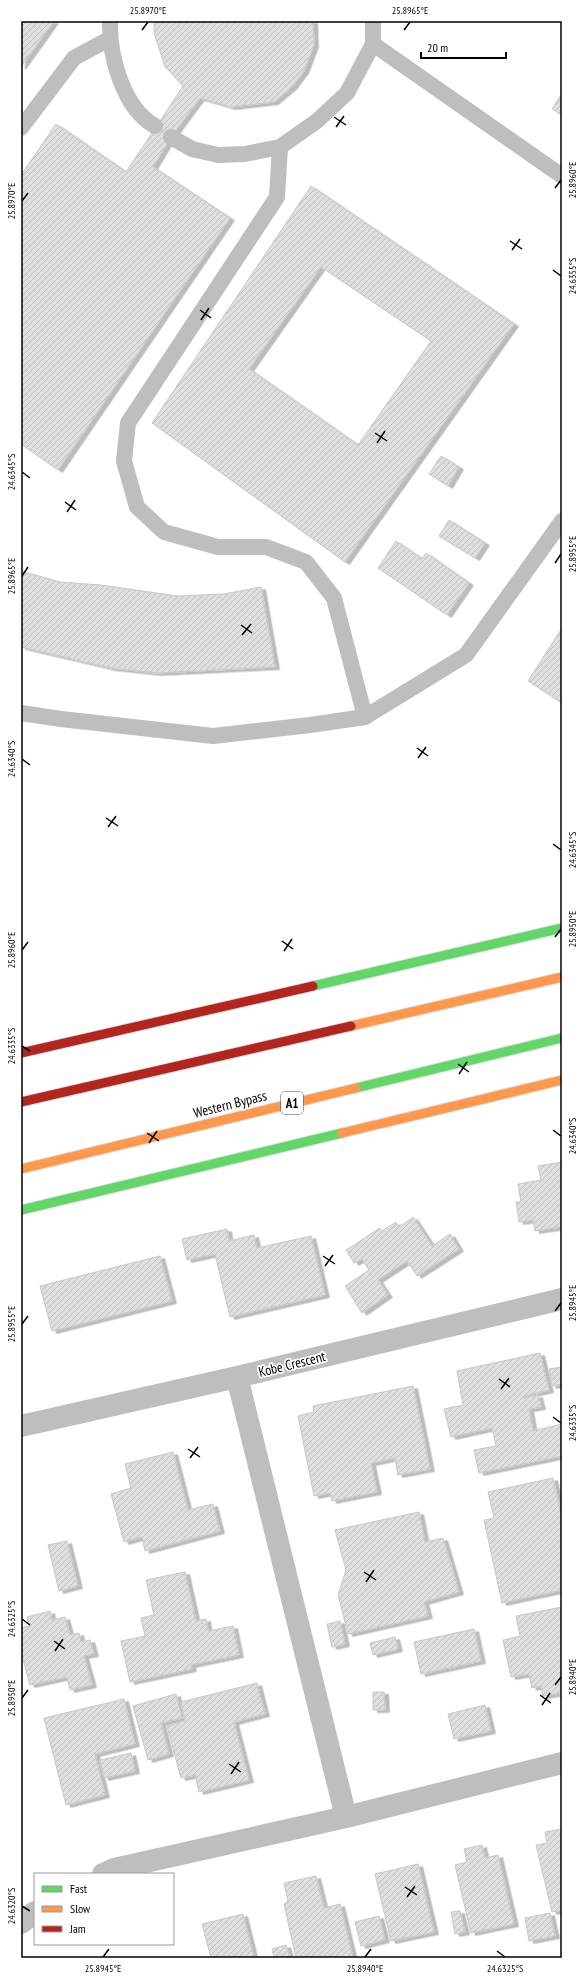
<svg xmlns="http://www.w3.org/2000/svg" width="583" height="1979" viewBox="0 0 583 1979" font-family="'PT Sans Narrow',sans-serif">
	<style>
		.building { fill: url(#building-hatch); stroke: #c7c7c7; fill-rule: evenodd; filter: url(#shadow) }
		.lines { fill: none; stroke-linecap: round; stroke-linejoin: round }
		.fast-casing { stroke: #dbdbdb; stroke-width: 11 }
		.slow-casing { stroke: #dbdbdb; stroke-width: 11 }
		.jam-casing { stroke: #dbdbdb; stroke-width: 11 }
		.lane { stroke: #bebebe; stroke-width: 16 }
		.street { stroke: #bebebe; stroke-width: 22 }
		.fast { stroke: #63d668; stroke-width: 9 }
		.slow { stroke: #ff974d; stroke-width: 9 }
		.jam { stroke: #b3261e; stroke-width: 9 }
		.ticks { fill: none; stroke: #000; stroke-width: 1.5 }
		.labels { text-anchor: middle; stroke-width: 3.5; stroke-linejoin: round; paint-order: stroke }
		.shield { fill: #fff; stroke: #4c4c4c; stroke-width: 1 }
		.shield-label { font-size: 13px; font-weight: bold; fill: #000 }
		.street-label { font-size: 14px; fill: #000; stroke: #fff }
		.neatline { fill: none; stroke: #000; stroke-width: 1.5 }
		.ticks-label { font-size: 10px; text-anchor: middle; fill: #000 }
	</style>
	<defs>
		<pattern id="building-hatch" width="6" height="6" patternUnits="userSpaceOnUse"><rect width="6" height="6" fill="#dfdfdf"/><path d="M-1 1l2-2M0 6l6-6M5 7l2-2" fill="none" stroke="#bebebe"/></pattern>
		<filter id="shadow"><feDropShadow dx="4.5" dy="2.5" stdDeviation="0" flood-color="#0004"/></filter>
	</defs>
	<rect width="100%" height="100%" fill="#fff"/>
	<!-- building -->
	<path class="building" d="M21 21H54L21 67Z
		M154 21H313L314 45 304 71 292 87 274 102 231 107 200 98 171 137 153 167 230 218 58 470 21 444V175L56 124 126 172 183 86 165 67 154 33Z
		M562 93V115L552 109Z
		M311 186 514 324 345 562 152 423ZM321 267 431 341 358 445 249 369Z
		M441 456 459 467 448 486 429 474Z
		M449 520 485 543 475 558 439 536Z
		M396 541 422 559 426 553 469 583 447 615 378 568Z
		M21 571 60 582 101 585 177 596 224 594 261 587 275 667 157 673 111 668 21 647Z
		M562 628V703L528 681Z
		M562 1162V1236L561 1227 535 1231 533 1220 519 1222 516 1202H521L518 1184 541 1180 538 1166Z
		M413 1217 432 1246 450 1234 459 1249 417 1276 407 1261 378 1280 388 1295 362 1313 345 1286 369 1270 362 1259 354 1263 346 1250 380 1228 382 1231 396 1222 399 1227Z
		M227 1229 229 1241 254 1235 257 1248 311 1236 325 1295 230 1317 215 1254 187 1260 182 1239Z
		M160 1256 172 1301 52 1331 40 1286Z
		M540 1353 549 1390 524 1396V1398L538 1395 541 1407 529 1409 533 1431 562 1424V1456L479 1473 474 1450 496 1446 492 1428 451 1437 444 1409 463 1405 457 1371Z
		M562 1367V1384L552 1386 549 1369Z
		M413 1386 430 1469 398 1475 395 1458 371 1463 377 1492 332 1501 330 1493 314 1496 298 1416 314 1412 313 1406Z
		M173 1452 188 1510 213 1504 220 1531 145 1551 142 1537 124 1542 111 1494 131 1488 125 1464Z
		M553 1478 562 1518V1590L502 1603 484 1520 494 1518 488 1492Z
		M419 1512 425 1542 443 1538 459 1592 424 1602 428 1616 348 1634 338 1595 346 1570 335 1530Z
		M67 1541 78 1586 59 1591 48 1545Z
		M185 1572 196 1621 206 1619 208 1631 233 1626 239 1655 191 1665 192 1669 130 1682 121 1641 145 1636 141 1618 154 1615 146 1580Z
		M562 1607V1705L560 1693 543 1696 541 1686 532 1688 529 1674 511 1677 503 1640 520 1636 516 1616Z
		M50 1611 52 1620 65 1617 70 1635 79 1633 81 1642 90 1640 94 1654 84 1656 92 1685 70 1690 67 1677 30 1685 23 1659 21 1660V1628L29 1626 27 1617Z
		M340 1621 345 1644 332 1647 327 1624Z
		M474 1629 481 1661 421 1674 414 1642Z
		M395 1637 398 1649 373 1655 370 1643Z
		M257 1683 265 1714 234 1722 249 1780 199 1792 195 1775 181 1778 167 1726 185 1721 181 1702Z
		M373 1692H384L385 1710H373Z
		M176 1694 182 1718 161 1723 169 1754 148 1760 133 1706Z
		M124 1699 135 1744 95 1754 105 1795 66 1805 44 1718Z
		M485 1705 491 1731 454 1739 448 1714Z
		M131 1753 135 1771 104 1778 100 1760Z
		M562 1829V1910L552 1912 536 1845 547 1843 545 1832Z
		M482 1845 485 1858 498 1855 514 1924 471 1933 455 1865 467 1862 464 1849Z
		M418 1864 434 1932 391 1941 375 1874Z
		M316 1876 324 1908 340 1904 353 1958H296L284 1904 288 1901 284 1883Z
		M460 1911 465 1932 455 1934 451 1912Z
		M550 1913 555 1936 529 1941 525 1918Z
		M243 1914 254 1958H211L202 1924Z
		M379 1916 385 1940 361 1946 355 1922Z
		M286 1945 290 1958H274L272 1949Z"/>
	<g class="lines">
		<defs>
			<path id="fast" d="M313 986 562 928
				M356 1088 562 1038
				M21 1210 342 1133"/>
			<path id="slow" d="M351 1026 562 977
				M342 1133 562 1080
				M21 1169 356 1088"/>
			<path id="jam" d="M21 1053 313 986
				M21 1102 351 1026"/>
		</defs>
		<!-- fast casing -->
		<use href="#fast" class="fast-casing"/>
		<!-- slow casing -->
		<use href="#slow" class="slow-casing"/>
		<!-- jam casing -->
		<use href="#jam" class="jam-casing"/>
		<!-- lane -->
		<path class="lane" d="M110 21C109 56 123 108 155 126
			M373 44 562 176
			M21 128 74 58 109 39
			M171 137 192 149 218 155 245 154 280 147 317 121 347 93 373 44V21
			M280 147 277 197 128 423 124 461 137 507 164 532 218 547H266L306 562 334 598 365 717
			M21 713 61 719 213 736 310 725 365 717 466 655 562 521"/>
		<!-- street -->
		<path class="street" d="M237 1377 346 1817
			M21 1426 237 1377 562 1299
			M103 1874 114 1869 346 1817 562 1763
			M21 1923 35 1912"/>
		<!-- fast -->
		<use href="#fast" class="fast"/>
		<!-- slow -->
		<use href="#slow" class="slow"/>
		<!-- jam -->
		<use href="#jam" class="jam"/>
	</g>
	<!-- ticks -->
	<path class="ticks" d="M142 30 148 22M404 30 410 22M334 117 346 125M336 127 344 116M555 188 561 180M22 201 28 193M510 241 522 249M512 250 520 239M553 270 561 276M200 310 211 318M201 320 209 308M375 433 387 441M377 443 385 431M22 472 30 478M65 502 76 510M67 512 75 500M555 563 561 554M22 576 28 567M241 625 252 633M242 635 251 624M417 748 428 756M418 758 426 747M22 759 30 765M106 818 118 826M108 827 116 816M553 844 561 850M555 937 561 929M282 941 293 949M22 950 28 942M284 951 292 939M22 1046 30 1051M458 1064 469 1072M459 1074 467 1062M553 1130 561 1136M147 1133 159 1141M149 1143 157 1131M323 1256 335 1264M325 1266 333 1255M555 1311 561 1303M22 1324 28 1316M499 1379 510 1387M501 1389 509 1378M553 1417 561 1423M188 1449 200 1457M190 1458 198 1447M364 1572 376 1580M366 1582 374 1570M22 1619 30 1625M54 1641 65 1649M55 1651 63 1639M555 1685 561 1677M540 1695 551 1703M22 1698 28 1690M542 1705 550 1693M229 1764 241 1772M231 1774 239 1762M405 1887 417 1895M407 1897 415 1886M22 1906 30 1911M497 1951 505 1957M103 1957 109 1949M365 1957 371 1949"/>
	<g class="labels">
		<!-- shield labels -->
		<rect class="shield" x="281" y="1092" width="22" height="22" rx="3"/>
		<g class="shield-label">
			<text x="292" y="1108">A1</text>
		</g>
		<!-- street labels -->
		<g class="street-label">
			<text transform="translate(230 1104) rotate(-14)" y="5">Western Bypass</text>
			<text transform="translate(292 1364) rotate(-14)" y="5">Kobe Crescent</text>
		</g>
	</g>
	<!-- border -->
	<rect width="583" height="1979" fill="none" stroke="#ffffff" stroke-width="44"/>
	<!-- legend -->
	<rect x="34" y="1873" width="140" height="72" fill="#ffffff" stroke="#999999"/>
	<rect x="42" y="1886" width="20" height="6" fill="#63d668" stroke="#999999"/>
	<text x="70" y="1893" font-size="12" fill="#000000">Fast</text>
	<rect x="42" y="1906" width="20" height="6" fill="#ff974d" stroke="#999999"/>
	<text x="70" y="1913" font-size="12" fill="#000000">Slow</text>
	<rect x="42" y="1926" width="20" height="6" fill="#b3261e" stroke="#999999"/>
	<text x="70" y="1933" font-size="12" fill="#000000">Jam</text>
	<!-- scale -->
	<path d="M421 52v6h85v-6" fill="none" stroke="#000000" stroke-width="2"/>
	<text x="427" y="52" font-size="12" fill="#000000" stroke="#ffffff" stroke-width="3" paint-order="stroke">20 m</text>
	<rect x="22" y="22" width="539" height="1935" class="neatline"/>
	<g class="ticks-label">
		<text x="148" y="14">25.8970°E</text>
		<text x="410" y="14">25.8965°E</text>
		<text transform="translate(572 180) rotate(-90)" y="4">25.8960°E</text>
		<text transform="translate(11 201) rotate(-90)" y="4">25.8970°E</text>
		<text transform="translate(572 276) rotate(-90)" y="4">24.6355°S</text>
		<text transform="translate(11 472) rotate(-90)" y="4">24.6345°S</text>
		<text transform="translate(572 554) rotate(-90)" y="4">25.8955°E</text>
		<text transform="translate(11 576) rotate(-90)" y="4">25.8965°E</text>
		<text transform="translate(11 759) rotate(-90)" y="4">24.6340°S</text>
		<text transform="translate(572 850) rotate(-90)" y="4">24.6345°S</text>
		<text transform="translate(572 929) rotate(-90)" y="4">25.8950°E</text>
		<text transform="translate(11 950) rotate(-90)" y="4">25.8960°E</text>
		<text transform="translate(11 1046) rotate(-90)" y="4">24.6335°S</text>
		<text transform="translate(572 1136) rotate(-90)" y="4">24.6340°S</text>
		<text transform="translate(572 1303) rotate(-90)" y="4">25.8945°E</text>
		<text transform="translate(11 1324) rotate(-90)" y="4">25.8955°E</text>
		<text transform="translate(572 1423) rotate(-90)" y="4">24.6335°S</text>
		<text transform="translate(11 1619) rotate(-90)" y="4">24.6325°S</text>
		<text transform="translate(572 1677) rotate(-90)" y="4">25.8940°E</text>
		<text transform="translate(11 1698) rotate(-90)" y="4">25.8950°E</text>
		<text transform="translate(11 1906) rotate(-90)" y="4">24.6320°S</text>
		<text x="103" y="1972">25.8945°E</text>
		<text x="365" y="1972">25.8940°E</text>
		<text x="505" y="1972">24.6325°S</text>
	</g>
</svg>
